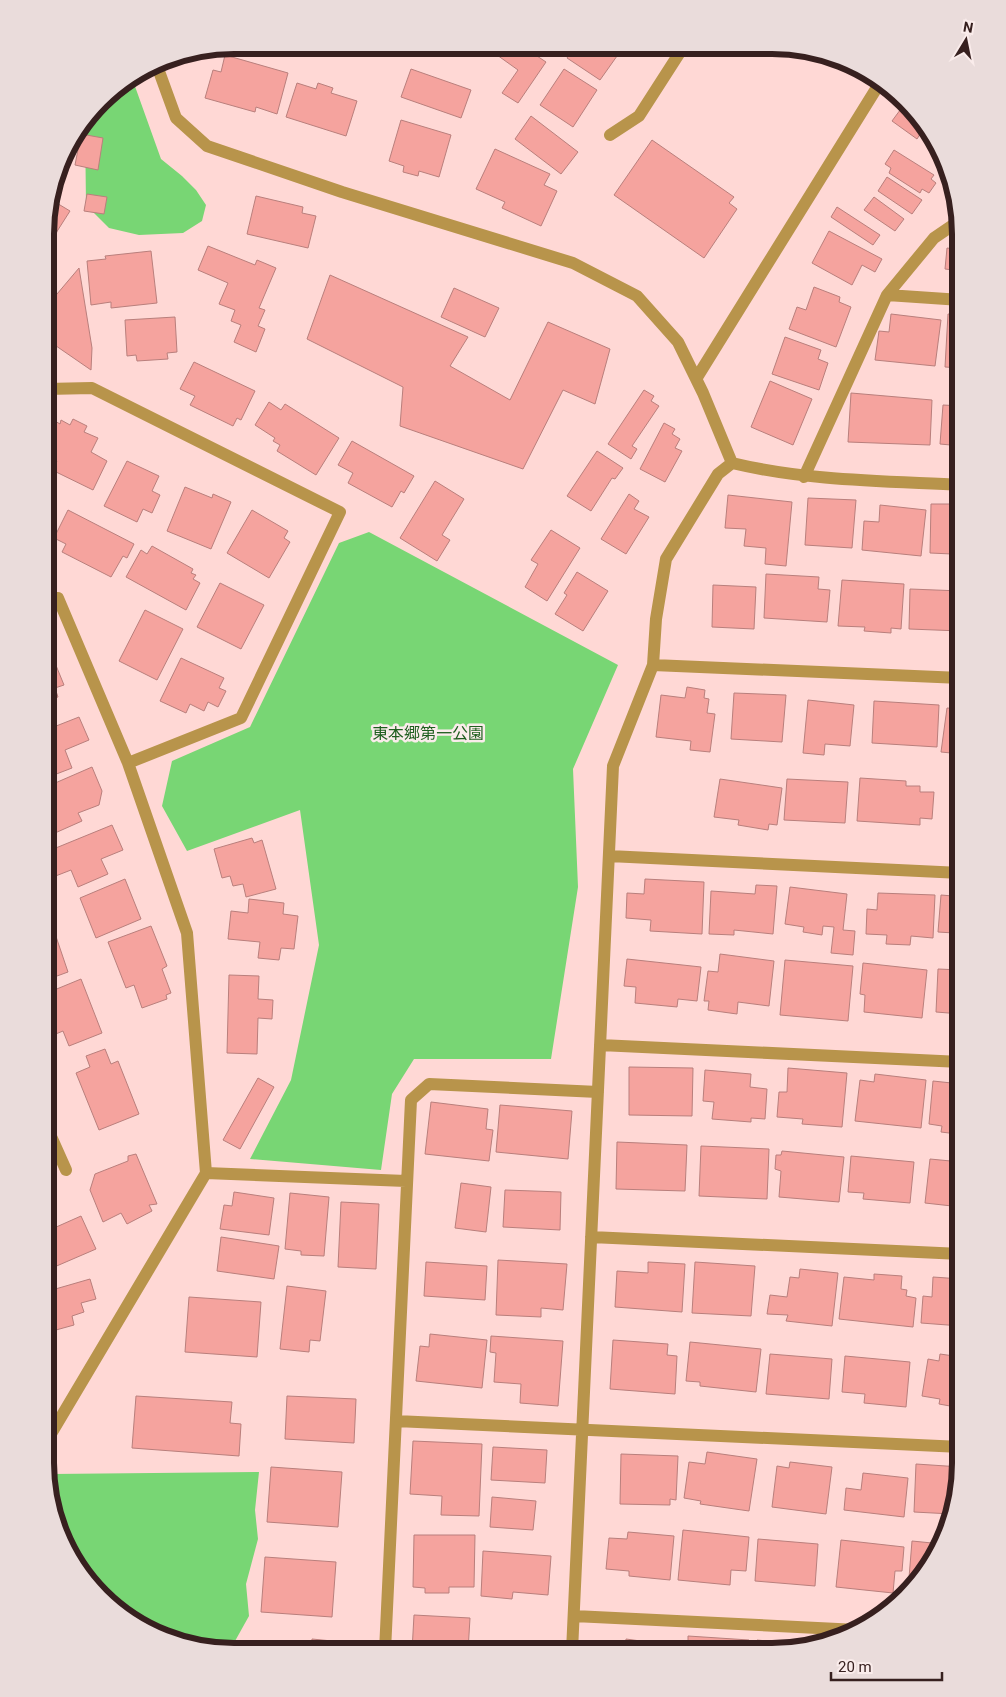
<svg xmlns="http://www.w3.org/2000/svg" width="1006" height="1697" viewBox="0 0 1006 1697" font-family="Roboto,'Noto Sans JP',sans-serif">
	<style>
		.green { fill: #78d674 }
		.building { fill: #f5a39e; stroke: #b97f7c }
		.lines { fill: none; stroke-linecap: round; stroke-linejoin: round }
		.street { stroke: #b8944b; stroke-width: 12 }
		.labels { text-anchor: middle; stroke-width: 5; stroke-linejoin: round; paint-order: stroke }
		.park-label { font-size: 16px; fill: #1e5e1e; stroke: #faeceb }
		.rim { fill: none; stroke: #37201f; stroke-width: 6 }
	</style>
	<rect width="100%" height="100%" fill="#ffd8d5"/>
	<!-- green -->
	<path class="green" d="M132 78 161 159 182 176 196 190 206 205 202 221 183 233 139 235 109 228 86 205 85 123 109 92Z
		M369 532 618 665 573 769 578 887 551 1059H414L392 1094 381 1170 250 1159 291 1080 319 945 300 810 187 851 162 806 172 761 250 727 339 543Z
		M259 1472 255 1510 258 1539 246 1584 249 1616 230 1650H209L161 1638 118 1613 84 1578 59 1535 48 1479 51 1474Z"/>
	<!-- building -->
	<path class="building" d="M504 46H522L546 62 518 103 502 93 518 70 497 55Z
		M540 46H556L551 53Z
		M575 46H617L622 49 600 80 567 58Z
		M216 48 207 57 202 51Z
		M225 55 288 73 277 114 256 107 255 112 205 98 213 70 221 72Z
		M411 69 471 90 461 118 401 97Z
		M564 69 597 90 573 127 540 105Z
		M297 83 316 89 318 83 333 88 331 93 357 101 346 136 286 117Z
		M906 102 922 119 926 125 917 139 892 121Z
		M531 116 578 152 561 174 515 139Z
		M401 120 451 135 439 177 419 171 418 176 403 172 404 166 389 161Z
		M81 134 103 138 98 170 75 165Z
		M652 140 734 197 729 203 737 209 704 258 614 195Z
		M495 149 550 174 544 185 557 191 541 226 502 208 505 202 476 189Z
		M894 150 934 175 931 179 936 183 929 193 922 189 920 193 889 173 891 168 885 164Z
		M887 177 922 200 912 214 878 191Z
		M87 194 107 197 104 214 84 211Z
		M256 196 303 207 302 213 316 216 308 248 247 234Z
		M874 197 904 219 895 231 864 210Z
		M50 199 70 211 49 244 47 243V209Z
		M837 207 880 235 873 245 831 217Z
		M829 231 882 259 875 272 862 265 852 285 812 263Z
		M208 246 255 265 257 260 276 268 259 308 265 310 258 326 265 329 256 352 234 342 241 325 231 321 235 310 219 304 228 283 198 270Z
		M947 248 961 250V271L945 269Z
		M151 251 157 303 111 308V302L91 305 87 261 106 259 105 256Z
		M79 268 92 348 91 370 46 339V307Z
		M330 275 468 337 450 366 510 400 548 322 610 349 595 404 563 390 523 469 400 426 403 387 307 339Z
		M814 287 840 297 839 302 851 307 836 347 789 329 797 307 806 310Z
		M454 288 499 308 485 337 441 317Z
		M891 314 941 320 935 366 875 360 879 331 889 332Z
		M948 314 961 315V368L945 367Z
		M175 317 177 352 167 353 168 359 137 361 136 355 127 356 125 320Z
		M785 337 821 350 818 359 828 363 819 390 772 374Z
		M194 362 255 391 241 420 237 418 233 426 190 405 195 396 180 389Z
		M770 381 812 399 793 445 751 427Z
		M644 390 654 396 651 401 659 406 632 446 637 449 631 459 608 444Z
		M851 393 932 400 930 445 848 442Z
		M269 402 281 410 285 404 339 438 316 475 277 451 280 445 273 441 275 438 255 425Z
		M943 405 961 406V446L940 444Z
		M73 419 87 426 84 432 98 438 91 452 107 461 93 490 52 470 57 461 47 455 49 450 46 448V439L55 421 60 424 61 420 70 425Z
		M664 423 675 429 672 434 680 439 675 448 682 451 665 482 640 469Z
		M352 441 414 476 404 493 401 491 392 507 348 483 353 473 338 465Z
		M597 451 623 468 615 479 612 478 591 511 567 496Z
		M127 461 159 476 152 491 160 495 152 513 143 509 137 522 104 506Z
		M435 481 464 499 442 535 450 540 437 561 400 538Z
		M185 487 212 498 213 494 231 502 211 549 167 531Z
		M629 494 639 501 634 509 649 517 626 554 601 539Z
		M728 495 792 502 786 566 765 564 766 548 744 546 746 529 725 528Z
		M808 498 856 500 852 548 805 545Z
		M931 504H961V547H952V554L930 553Z
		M880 505 926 510 921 556 862 550 864 521 879 522Z
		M46 506 52 507 49 550 46 549Z
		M68 510 134 544 127 558 123 556 111 577 62 552 66 544 54 538Z
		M252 510 288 531 284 538 290 542 269 578 227 553Z
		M551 530 580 548 547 601 525 587 538 564 531 560Z
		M152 546 193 569 191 573 196 575 193 579 200 583 186 610 126 577 141 550 147 554Z
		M577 572 608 591 583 631 555 614 567 595 564 593Z
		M766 574 819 577 818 589 830 590 827 622 764 618Z
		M842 580 904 584 901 629 891 628V633L864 631 865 627 838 626Z
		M220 583 264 605 241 649 197 627Z
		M713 585 756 587 754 629 712 627Z
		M910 589 961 591V631L909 629Z
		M145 610 183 629 157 680 119 661Z
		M181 658 224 678 219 688 226 691 218 707 208 702 204 711 190 704 186 713 160 701Z
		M55 663 64 685 55 688 58 697 46 701V666Z
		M687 687 705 690 704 698 709 699 707 713 715 714 710 752 690 750 691 741 656 737 661 695 685 698Z
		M734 693 786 695 782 742 731 739Z
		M808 700 854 705 850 746 825 744 824 755 803 753Z
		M874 701 939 705 937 747 872 743Z
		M947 708 961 709V754L941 752Z
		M79 717 89 740 65 750 72 768 46 778V730Z
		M92 767 102 791 99 805 78 813 82 821 46 837V787Z
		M860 778 906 781V786H920V792H934L932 819 920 818V825L857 821Z
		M720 779 782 788 777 825 769 824 768 830 738 825 739 820 714 817Z
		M787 779 848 782 845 823 784 820Z
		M958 790H961V831H955Z
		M112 825 123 850 101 859 108 874 78 887 71 870 53 877 46 860V852Z
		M252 838 254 843 262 840 276 889 246 897 243 884 233 886 230 876 222 878 214 849Z
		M125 879 141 919 96 938 80 898Z
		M645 879 704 882 702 934 650 931 651 920 626 918 627 893 644 894Z
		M756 885 777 886 773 934 734 930V935L709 934 711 891 755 894Z
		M790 887 847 894 843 930 855 931 853 955 831 953 834 927 823 926 822 935 803 932 804 927 785 924Z
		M954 891 961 892V948L953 947 954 933 938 932 941 895 953 896Z
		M878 893 935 895 933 938 911 936 910 945 886 944 887 935 866 934 867 909 877 910Z
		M249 899 284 903 283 914 298 916 294 949 281 948 279 960 258 958 260 942 228 939 231 911 248 913Z
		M46 907 68 972 46 980Z
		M151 926 167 966 162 969 171 993 166 995 167 999 142 1008 134 985 126 988 108 942Z
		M720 954 774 961 769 1006 738 1002 737 1014 708 1010 709 1001H704L708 971 718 972Z
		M627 959 701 967 697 1001 678 999 677 1007 635 1003 636 987 624 986Z
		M785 960 853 966 848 1021 780 1015Z
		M863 963 927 970 922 1018 864 1012 865 995 860 994Z
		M938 969 961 970V1014L936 1012Z
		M229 975 259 976 258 999 273 1000 272 1019 258 1018 257 1054 227 1053Z
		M81 979 102 1033 69 1046 63 1031 46 1038V1004L51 1002 47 993Z
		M105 1049 111 1064 118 1061 139 1114 99 1130 76 1073 90 1067 86 1056Z
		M629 1067 693 1068 692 1116 629 1115Z
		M788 1068 847 1073 842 1127 802 1124 803 1119 777 1117 779 1092H787Z
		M705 1070 751 1074 750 1087 767 1089 765 1119 751 1118V1122L712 1119 714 1102 703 1101Z
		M875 1074 926 1080 921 1128 855 1121 860 1080 874 1082Z
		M258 1078 274 1087 240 1149 223 1140Z
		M933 1081 961 1084V1126H958L957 1134 941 1132 942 1126 929 1124Z
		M431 1102 488 1109 486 1129 493 1130 489 1161 425 1154Z
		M500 1105 572 1111 568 1159 496 1152Z
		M617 1142 687 1145 685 1191 616 1189Z
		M701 1146 769 1149 767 1199 699 1196Z
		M782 1151 844 1157 839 1202 779 1197 781 1171 775 1169 776 1155H781Z
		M136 1154 157 1204 149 1205 152 1211 127 1224 121 1213 103 1222 90 1190 95 1174 128 1161V1156Z
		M851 1156 914 1162 910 1203 863 1199 864 1193 848 1192Z
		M930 1159 961 1162V1207L925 1203Z
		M461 1183 491 1187 486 1232 455 1228Z
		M45 1188 56 1213 45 1217Z
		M505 1190 561 1192 560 1230 503 1227Z
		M234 1192 274 1198 269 1235 220 1229 224 1205 232 1206Z
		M290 1193 329 1197 324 1256 301 1255V1251L285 1249Z
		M341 1202 379 1204 376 1269 338 1267Z
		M81 1216 96 1249 45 1271V1232Z
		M221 1237 279 1246 274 1279 217 1271Z
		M498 1260 567 1264 563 1310 541 1308V1317L496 1315Z
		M426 1262 487 1266 485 1300 424 1296Z
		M648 1262 685 1264 682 1312 615 1307 617 1271 648 1273Z
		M695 1262 755 1266 751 1316 692 1313Z
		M800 1269 838 1273 832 1326 786 1321 788 1315 767 1314 770 1295 787 1297 790 1277 799 1278Z
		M874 1274 902 1276 901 1289 907 1290 906 1296 916 1298 913 1327 839 1319 844 1277 874 1280Z
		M933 1277 961 1279V1326L921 1323 923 1296 932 1297Z
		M90 1279 96 1299 81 1303 84 1312 72 1316 74 1325 56 1330 53 1322 45 1324V1292Z
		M287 1286 326 1291 320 1341 310 1340 309 1352 280 1349Z
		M189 1297 261 1302 257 1357 185 1352Z
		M430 1334 487 1340 482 1388 416 1381 420 1346 429 1347Z
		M491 1336 563 1341 558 1406 520 1403 521 1384 494 1382 496 1353 490 1352Z
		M613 1340 668 1344 667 1355 677 1356 675 1394 610 1389Z
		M690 1342 761 1349 756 1392 700 1386V1382L686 1381Z
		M770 1354 832 1359 829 1399 766 1394Z
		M940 1354 961 1357V1408L939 1404 940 1399 922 1396 928 1359 939 1361Z
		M845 1356 910 1362 906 1407 864 1403 865 1394 842 1392Z
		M136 1396 232 1402 230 1423 241 1424 239 1456 132 1448Z
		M287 1396 356 1399 354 1443 285 1439Z
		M413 1441 482 1444 479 1516 441 1515 442 1496 410 1494Z
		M493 1447 547 1450 545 1483 491 1480Z
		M707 1452 757 1459 749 1511 700 1504 701 1501 684 1498 689 1462 705 1464Z
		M621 1454 678 1456 676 1500 670 1499V1505L620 1504Z
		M790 1462 832 1467 826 1514 772 1507 777 1466 789 1468Z
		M916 1464 961 1467V1476L952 1514 914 1512Z
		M271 1467 342 1472 338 1527 267 1522Z
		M863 1473 908 1478 904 1517 844 1510 846 1488 861 1490Z
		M492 1497 536 1501 533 1530 490 1527Z
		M683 1530 749 1537 746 1571 731 1570 730 1585 678 1580Z
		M628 1532 674 1536 670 1580 629 1576V1571L606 1569 609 1538 627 1539Z
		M414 1535H475L474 1587H449V1593H425V1588L413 1587Z
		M758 1539 818 1544 815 1586 755 1581Z
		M841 1540 904 1547 902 1571H895L893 1593 836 1587Z
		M912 1541 942 1544 922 1578 910 1590H908Z
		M483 1551 551 1556 548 1595 513 1592 512 1599 481 1596Z
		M265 1557 336 1562 332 1617 261 1612Z
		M414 1615 470 1618 468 1651H412Z
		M688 1636 749 1640V1652H678V1641H688Z
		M312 1639 352 1643 351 1651H311Z
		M626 1639 655 1643 654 1652H625Z
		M757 1640 808 1645 773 1652H756Z"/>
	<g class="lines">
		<!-- street -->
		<path class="street" d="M156 63 176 118 207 146 342 192 573 263 637 296 678 342 703 393 732 463 718 474 666 559 656 619 653 665 613 766 572 1651
			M610 135 639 116 684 46
			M887 295 961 300
			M696 379 881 81
			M46 389 92 388 340 512 241 718 128 763
			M732 463C807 481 884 481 961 485
			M804 477 887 295 934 238 959 221
			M653 665 961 678
			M609 856 961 873
			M600 1045 961 1062
			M45 1123 66 1170
			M206 1173 406 1181
			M591 1237 961 1254
			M396 1421 961 1447
			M45 1444 206 1173 187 933 128 763 58 598H46
			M574 1616 858 1630
			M385 1651 411 1100 429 1084 598 1092"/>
	</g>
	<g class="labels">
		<!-- park labels -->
		<g class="park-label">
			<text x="428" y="739">東本郷第一公園</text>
		</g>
	</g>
	<!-- crop -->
	<path d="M0 0H1006V1697H0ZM234 54H772A180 180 0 0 1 952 234V1463A180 180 0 0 1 772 1643H234A180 180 0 0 1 54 1463V234A180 180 0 0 1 234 54Z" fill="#eadcdb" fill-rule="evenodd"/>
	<path class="rim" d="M234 54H772A180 180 0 0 1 952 234V1463A180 180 0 0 1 772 1643H234A180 180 0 0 1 54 1463V234A180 180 0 0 1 234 54Z"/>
	<!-- north arrow -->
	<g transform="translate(966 40) rotate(10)" stroke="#faeceb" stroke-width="4" paint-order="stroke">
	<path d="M0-4L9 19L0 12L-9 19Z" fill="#37201f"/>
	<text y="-8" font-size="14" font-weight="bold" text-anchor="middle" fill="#37201f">N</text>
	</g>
	<!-- scale -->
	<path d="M831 1672v8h111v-8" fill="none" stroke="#37201f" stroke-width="2.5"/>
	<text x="838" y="1672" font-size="15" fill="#37201f" stroke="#faeceb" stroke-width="4" paint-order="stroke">20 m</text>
</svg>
